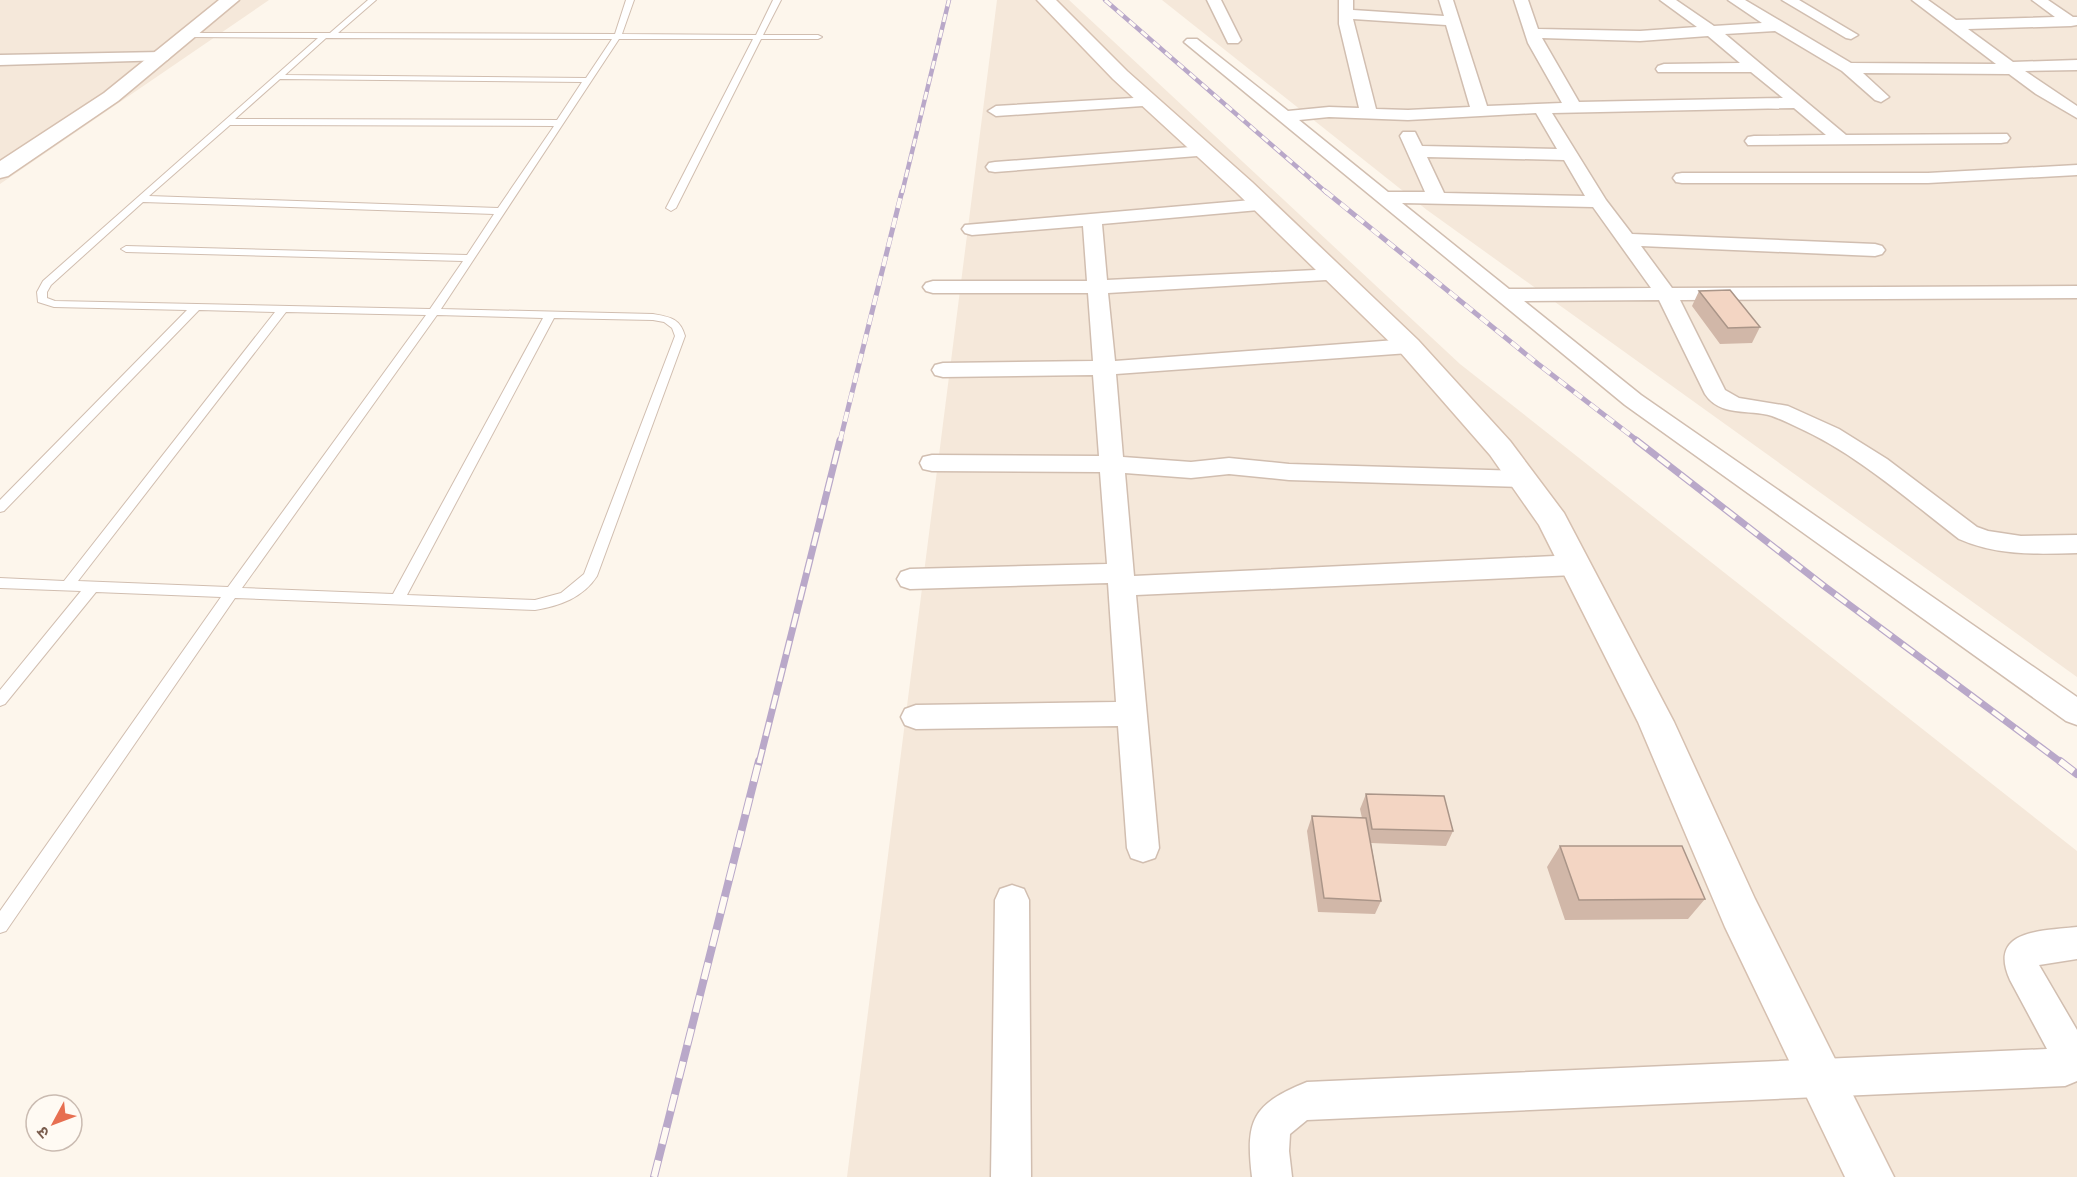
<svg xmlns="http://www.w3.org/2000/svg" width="2077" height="1177" viewBox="0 0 2077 1177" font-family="'Noto Sans','Noto Sans Devanagari',sans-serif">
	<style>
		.residential { fill: #f5e8da }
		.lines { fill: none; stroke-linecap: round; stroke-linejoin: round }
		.lane-casing { stroke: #d1beb0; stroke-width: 2 }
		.street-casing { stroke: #d1beb0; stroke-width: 3 }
		.secondary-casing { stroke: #d6c0b0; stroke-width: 3 }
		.lane { fill: #fff; fill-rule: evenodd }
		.street { fill: #fff; fill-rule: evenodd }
		.secondary { fill: #fff; fill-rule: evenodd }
		.rail-far3-casing { stroke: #b9a8c9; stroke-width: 4.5 }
		.rail-far2-casing { stroke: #b9a8c9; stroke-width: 5 }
		.rail-far1-casing { stroke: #b9a8c9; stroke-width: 7 }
		.rail-casing { stroke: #b9a8c9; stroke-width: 8 }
		.rail-far3 { stroke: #fffaf3; stroke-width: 3; stroke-dasharray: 8; stroke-linecap: butt }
		.rail-far2 { stroke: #fffaf3; stroke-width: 4; stroke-dasharray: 10; stroke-linecap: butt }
		.rail-far1 { stroke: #fffaf3; stroke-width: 4.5; stroke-dasharray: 14; stroke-linecap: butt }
		.rail { stroke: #fffaf3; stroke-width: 6; stroke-dasharray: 17; stroke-linecap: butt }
		.wall { fill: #d1b7a8 }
		.building { fill: #f3d5c3; stroke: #aa9588; stroke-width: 1.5 }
	</style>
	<rect width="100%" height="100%" fill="#fdf6ec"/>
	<!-- residential -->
	<path class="residential" d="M0 0H269L0 184Z
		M997 0H1069L1460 364 2077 851V1177H847Z
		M1162 0H2077V677L1427 210Z"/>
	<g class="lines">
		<defs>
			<path id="lane" d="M368 0H376L338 33 615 34 626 0H634L622 34 756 35 773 0H781L763 35H818L822 37 818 39H761L676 208 671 211 666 208 753 39H619L441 309 653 314C670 317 680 318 685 336L597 576C583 598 559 606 535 610L235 598 6 931 0 933V911L221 597 96 592 5 704 0 706V690L81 591 0 588V578L64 581 275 312 199 310 4 511 0 512V500L187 310 54 307 38 302 37 292 43 281 318 38 188 37H185V33H330ZM326 38 612 39 586 78 285 75ZM280 79 582 82 557 120 235 119ZM230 125 554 126 498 208 149 196ZM143 202 494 214 467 255 126 246 121 249 126 252 463 261 430 309 55 301 47 298V292L51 285ZM286 312 426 315 228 587 78 581ZM437 315 543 318 393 594 242 588ZM554 318 653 320 664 322 672 328 675 336 584 574 561 593 535 600 407 595Z"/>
			<path id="street" d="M1207 0H1221L1241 40 1238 43H1228Z
				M1339 0H1353V10L1444 16 1439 0H1453L1487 106 1562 103 1528 43 1514 0H1528L1538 29 1640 31 1697 27 1660 0H1676L1714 26 1762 23 1728 0H1745L1851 63 1996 64 1912 0H1928L1956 20 2055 17 2032 0H2048L2073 17H2077V25L2071 26 1968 29 2013 62 2077 60V70L2025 71 2077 106V118L2036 94 2009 74 1863 73 1889 97 1881 102 1875 100 1842 71 1775 31 1725 34 1846 135 2007 134 2010 138 2007 142 2001 143 1748 145 1745 141 1748 137 1754 136 1826 135 1794 108 1552 113 1606 200 1632 234 1875 244 1882 246 1885 250 1882 254 1875 256 1641 246 1672 288 2077 286V298L1680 300 1725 390 1739 398 1788 406 1839 429 1887 459 1977 527 1988 531 2021 536 2077 535V553C2036 554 1997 556 1959 539 1907 499 1857 454 1797 427 1789 423 1780 419 1772 416 1749 409 1720 417 1705 394L1659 300 1524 301 1641 395 2077 697V725L2066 721 1625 405 1184 42 1187 39H1197L1288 111 1329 107 1359 108 1339 24ZM1353 19 1446 25 1470 107 1408 110 1376 109ZM1708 36 1740 63 1664 64 1658 66 1656 69 1658 72H1751L1783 98 1579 102 1542 38 1640 41ZM1536 113 1557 149 1422 146 1415 132H1403L1400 136 1425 192H1388L1299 120 1329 117 1408 120ZM1427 157 1564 160 1585 196 1444 193ZM1402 203 1593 207 1651 288 1509 289Z
				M1782 0H1799L1858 35 1851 39 1846 38Z
				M162 52 170 57 167 60 0 65V55Z
				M1151 97 1159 102 1157 105 996 116 988 111 996 106Z
				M1204 146 1210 147 1213 151 1210 155 995 172 989 171 986 167 989 163 995 162Z
				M2077 165V175L1928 183H1682L1676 182 1673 178 1676 174 1682 173H1928Z
				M1263 199 1270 201 1272 205 1270 209 1102 224 1107 280 1336 269 1343 271 1346 275 1343 279 1108 293 1115 361 1409 339 1417 341 1420 346 1417 351 1409 353 1116 374 1123 457 1191 462 1229 458 1289 464 1522 471 1531 473 1534 479 1531 485 1522 487 1289 480 1229 474 1191 478 1125 473 1134 576 1575 555 1584 558 1588 565 1584 572 1575 575 1136 595 1159 848 1155 858 1143 862 1131 858 1127 848 1118 726 916 729 905 725 901 717 905 709 916 705 1116 702 1108 583 910 589 901 586 897 579 901 572 910 569 1107 564 1100 472 932 471 923 469 920 463 923 457 932 455 1099 456 1093 375 943 377 935 375 932 370 935 365 943 363 1093 361 1088 293H933L926 291 923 287 926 283 933 281H1087L1083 226 972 235 965 233 962 229 965 225Z
				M1012 885 1024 889 1029 900 1031 1177H991L995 900 1000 889Z
				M2077 927V959L2039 965 2077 1030V1081L2065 1086 1307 1120 1290 1134 1289 1151 1292 1177H1252C1245 1119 1253 1104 1307 1082L2047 1049 2010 980C1987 929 2043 931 2077 927Z"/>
			<path id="secondary" d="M219 0H239L118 101 8 176 0 178V161L104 93Z
				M1037 0H1056L1127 71 1252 182 1418 340 1510 441 1564 513 1674 722 1755 899 1894 1177H1845L1725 927 1638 722 1539 525 1490 455 1400 352 1236 192 1113 79Z"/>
		</defs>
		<!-- lane casing -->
		<use href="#lane" class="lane-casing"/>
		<!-- street casing -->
		<use href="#street" class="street-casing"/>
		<!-- secondary casing -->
		<use href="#secondary" class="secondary-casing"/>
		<!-- lane -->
		<use href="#lane" class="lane"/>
		<!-- street -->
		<use href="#street" class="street"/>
		<!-- secondary -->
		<use href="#secondary" class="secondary"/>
		<defs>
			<path id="rail-far3" d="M1105 0 1327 193
				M902 193 949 0"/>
			<path id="rail-far2" d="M1325 191 1538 364 1638 441
				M840 441 902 191"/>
			<path id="rail-far1" d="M1636 440 1824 586 2062 763
				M759 763 840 440"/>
			<path id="rail" d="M2060 761 2077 774
				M654 1177 759 761"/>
		</defs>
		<!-- rail-far3 casing -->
		<use href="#rail-far3" class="rail-far3-casing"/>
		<!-- rail-far2 casing -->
		<use href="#rail-far2" class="rail-far2-casing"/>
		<!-- rail-far1 casing -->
		<use href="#rail-far1" class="rail-far1-casing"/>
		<!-- rail casing -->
		<use href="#rail" class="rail-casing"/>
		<!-- rail-far3 -->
		<use href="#rail-far3" class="rail-far3"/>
		<!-- rail-far2 -->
		<use href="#rail-far2" class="rail-far2"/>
		<!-- rail-far1 -->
		<use href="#rail-far1" class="rail-far1"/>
		<!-- rail -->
		<use href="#rail" class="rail"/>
	</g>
	<!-- wall -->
	<path class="wall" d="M1699 291 1760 327 1752 343 1720 344 1692 306Z
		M1366 794 1453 831 1446 846 1371 843 1381 901 1375 914 1318 912 1307 831 1312 816 1362 818 1360 809Z
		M1560 846 1705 899 1688 919 1565 920 1547 867Z"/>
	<!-- building -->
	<path class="building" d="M1730 290 1760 327 1728 328 1699 291Z
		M1366 794 1444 796 1453 831 1372 829Z
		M1312 816 1366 818 1381 901 1324 898Z
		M1560 846H1682L1705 899 1579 900Z"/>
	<!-- north arrow -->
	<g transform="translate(54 1123) rotate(229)"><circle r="28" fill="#fffaf3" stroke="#cabbb1" stroke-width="1.5"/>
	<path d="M0-4.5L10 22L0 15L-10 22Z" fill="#e76f51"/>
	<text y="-9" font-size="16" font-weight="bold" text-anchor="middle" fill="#7a5c4d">उ</text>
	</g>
</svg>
